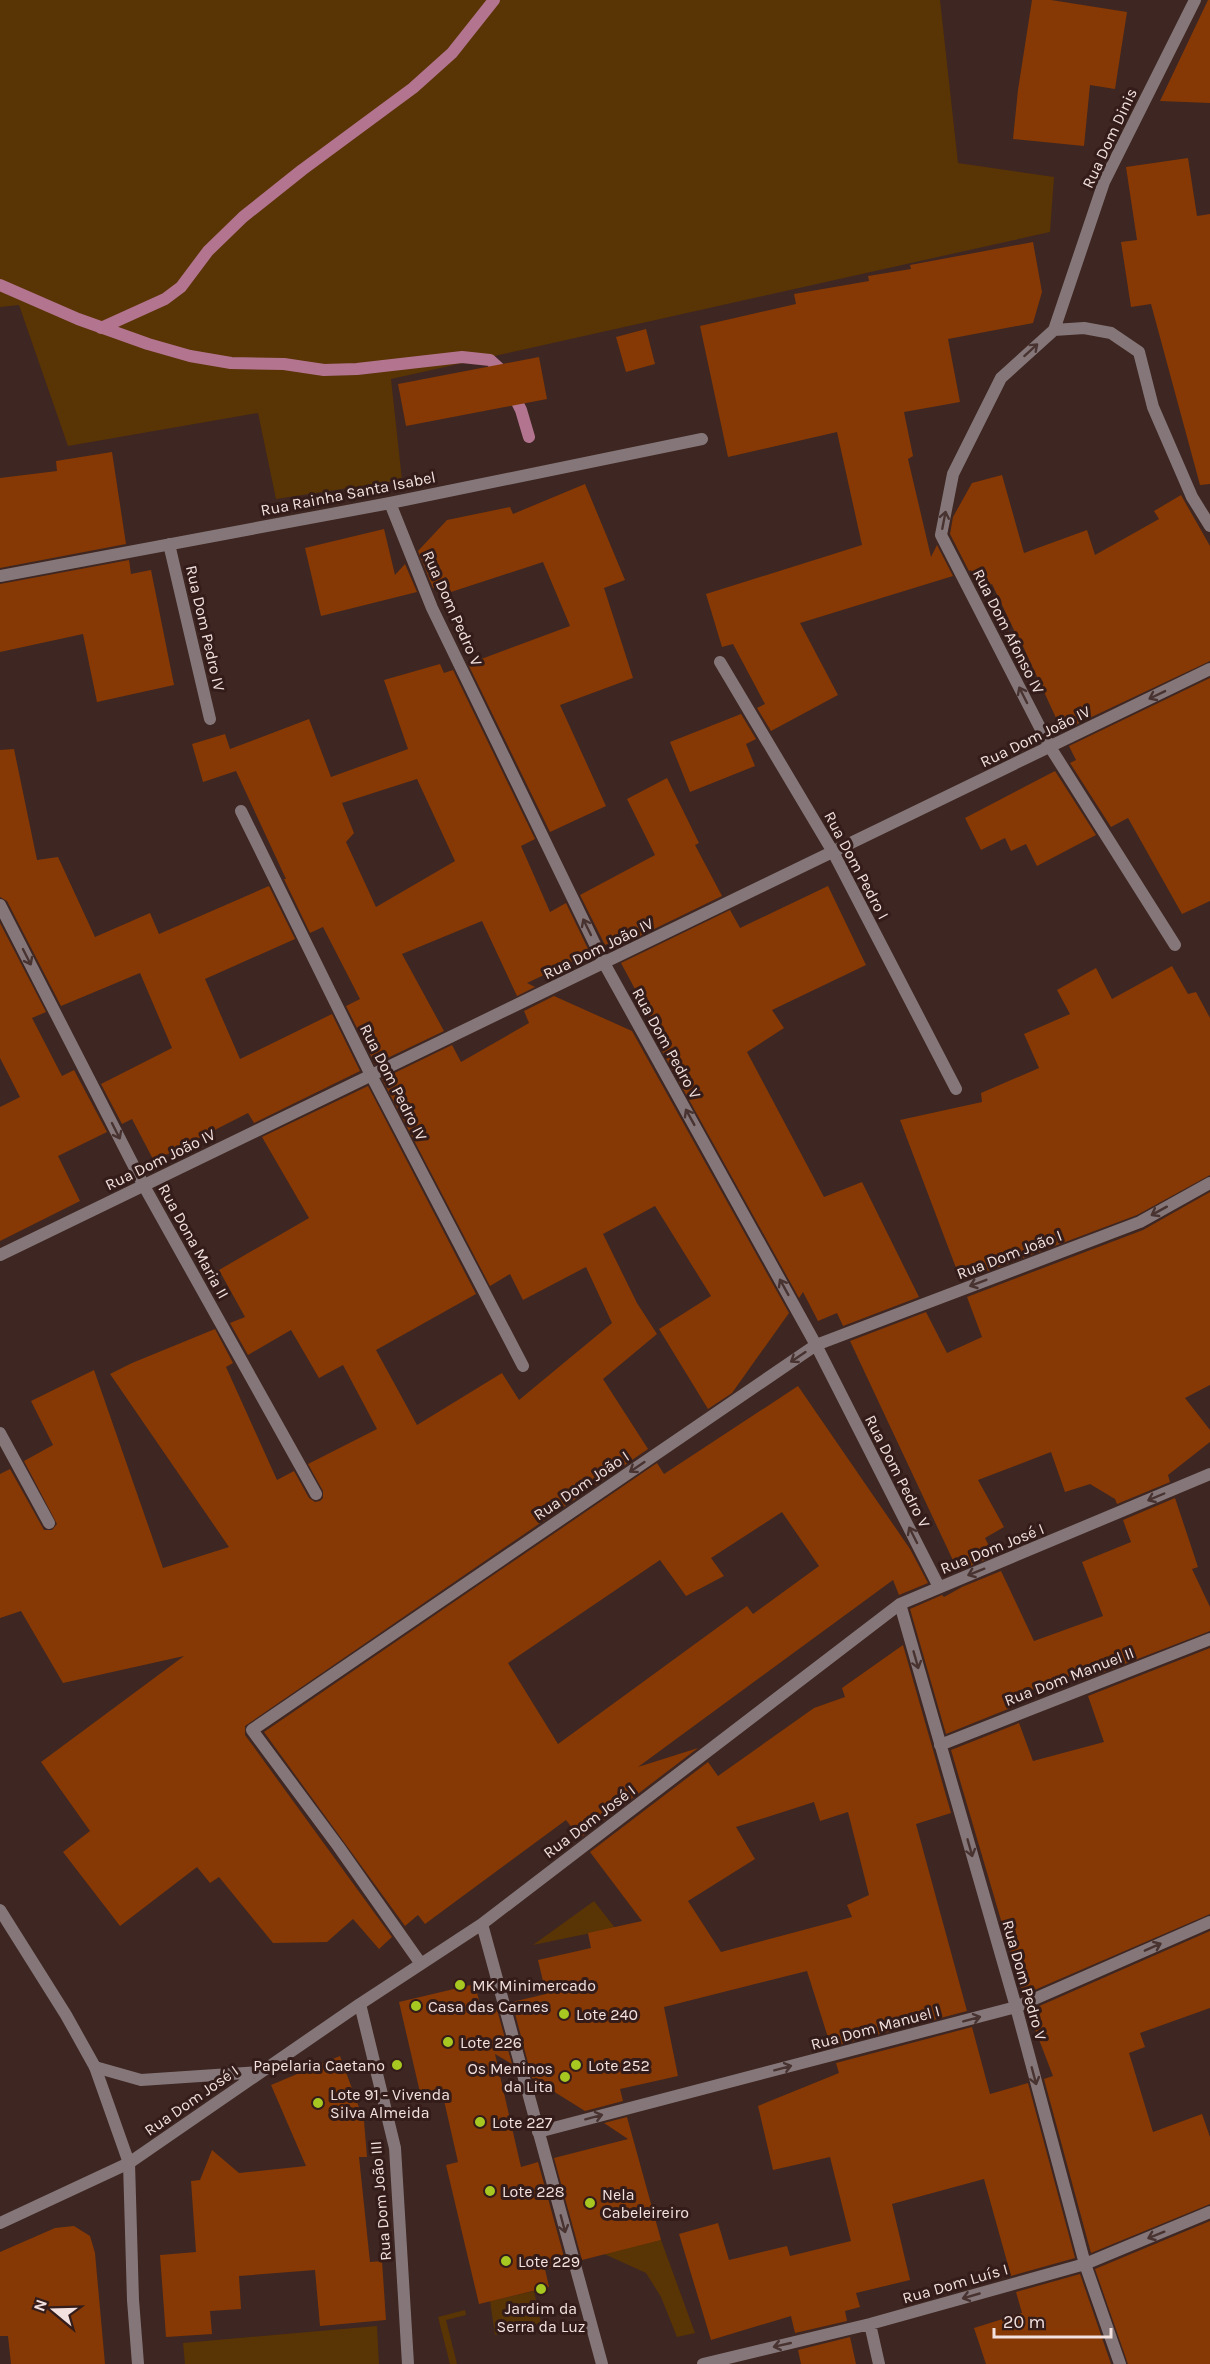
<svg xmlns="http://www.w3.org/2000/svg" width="1210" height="2364" viewBox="0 0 1210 2364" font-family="Karla,sans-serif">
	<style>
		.green { fill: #593405 }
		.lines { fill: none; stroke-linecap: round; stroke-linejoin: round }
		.stream { stroke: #b37490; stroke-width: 12 }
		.building { fill: #863904; fill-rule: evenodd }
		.minor { stroke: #857779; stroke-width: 12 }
		.tertiary { stroke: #857779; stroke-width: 12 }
		.oneway { stroke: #483331 }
		.poi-dot { fill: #a6c821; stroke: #331c19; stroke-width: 2 }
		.labels { text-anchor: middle; stroke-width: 6; stroke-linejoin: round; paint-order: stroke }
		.street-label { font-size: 16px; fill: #f2e1df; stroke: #331c19 }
		.poi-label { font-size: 16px; fill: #f2e1df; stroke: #331c19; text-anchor: start }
	</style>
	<rect width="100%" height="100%" fill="#3e2622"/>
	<!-- green -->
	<path class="green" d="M0 0H940L958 163 1054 177 1050 232 391 379 402 480 276 499 258 413 68 446 19 305 0 307Z
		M594 1901 615 1928 533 1945Z
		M661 2240 695 2333 677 2337 661 2297 646 2273 602 2253Z
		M534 2291 541 2323 495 2335 490 2301Z
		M465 2310 466 2315 446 2320 457 2364H450L438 2317Z
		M377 2326 379 2364H185L183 2343Z"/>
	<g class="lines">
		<!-- stream -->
		<path class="stream" d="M0 285 78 319 148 344 190 356 231 363 284 364 324 370 357 369 462 357 490 360 501 370 521 410 529 437
			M101 328 165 299 181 287 208 251 243 217 302 170 413 88 452 53 494 0"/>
	</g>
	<!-- building -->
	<path class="building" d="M1032 0H1051L1127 12 1115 89 1090 85 1084 146 1013 139 1018 90Z
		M1208 0H1210V103L1160 101Z
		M1188 158 1197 216 1210 214V484L1200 485 1151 304 1131 307 1121 242 1137 240 1126 167Z
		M1033 242 1042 292 1033 323 948 339 960 402 904 412 913 456 908 459 931 557 937 545 953 576 800 623 838 695 771 731 757 708 765 704 733 644 722 647 706 594 862 545 837 432 728 457 700 326 796 304 794 294 869 281 868 276 911 269 910 265Z
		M646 329 655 364 626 372 616 337Z
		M539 357 547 399 406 426 398 384Z
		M112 452 126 544 0 568V478L57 471 56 461Z
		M1002 475 1024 553 1087 530 1095 555 1159 519 1154 511 1181 495 1210 546V661L1062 731 1016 631 1015 632 992 584 978 589 971 570 969 571 950 534 953 517 972 483Z
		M585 484 625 580 604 588 633 678 560 705 606 806 550 832 468 664 570 626 543 562 451 592 448 584 433 588 418 551 447 520 510 507 513 514Z
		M384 529 395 575 405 564 417 592 321 616 305 548Z
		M129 560 131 574 151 570 174 685 97 702 83 634 0 652V584Z
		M440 664 444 673 453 670 535 839 521 846 550 912 566 903 590 953 527 983 535 987 517 996 482 921 402 954 444 1031 375 1064 346 1006 360 999 323 927 310 933 284 879H286L236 771 203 782 192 744 225 734 230 749 309 719 331 777 408 749 384 680ZM417 779 455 861 376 907 346 842 354 833 342 803Z
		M1210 678V901L1182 914 1128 818 1111 827 1070 763 1076 760 1069 746Z
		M741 714 756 739 746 744 755 766 690 792 670 742Z
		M14 749 37 860 58 857 95 937 150 913 159 934 269 886 295 939 205 979 240 1059 332 1014 360 1071 254 1123 248 1113 154 1161 132 1119 122 1124 101 1084 172 1048 140 973 61 1006 7 901 0 897V750Z
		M1055 771 1096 835 1037 866 1026 844 1011 851 1005 838 981 850 965 818Z
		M667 778 699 843 695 845 722 896 613 949 610 943 605 945 580 895 655 855 627 799Z
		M828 886 866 965 772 1010 784 1028 747 1052 824 1197 862 1182 919 1297 843 1326 837 1313 818 1321 803 1292 799 1298 657 1042 665 1045 621 963 730 910 740 928Z
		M0 923 46 1012 32 1018 62 1076 74 1070 107 1132 58 1156 80 1201 0 1241V1107L20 1097 0 1058Z
		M1172 966 1188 994 1196 992 1210 1018V1175L1137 1215 961 1281 900 1120 982 1102 981 1093 1039 1068 1024 1034 1070 1014 1057 990 1096 968 1112 999Z
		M554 996 632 1031 789 1313 732 1393 708 1409 659 1329 711 1296 655 1206 603 1234 637 1303 657 1334 603 1379 648 1449 245 1726V1735L392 1937 379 1949 353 1919 327 1942 273 1943 219 1877 210 1883 197 1867 120 1926 63 1852 90 1831 41 1762 184 1656 63 1683 21 1611 0 1618V1474L10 1469 44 1530H52L57 1524 24 1461 53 1445 31 1401 94 1370 163 1568 229 1547 110 1374 132 1363 215 1329 233 1363 226 1367 277 1480 294 1471 309 1498 315 1502 320 1501 323 1498V1491L308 1464 377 1429 343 1365 319 1378 291 1330 248 1355 230 1323 245 1317 219 1270 309 1218 262 1137 368 1086 476 1294 376 1350 417 1425 502 1373 519 1400 612 1323 586 1267 523 1300 510 1274 490 1286 382 1079 452 1045 461 1062 529 1023 524 1011Z
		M1210 1192V1385L1185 1398 1210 1430V1442L1168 1475 1170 1482 1117 1504 1115 1499 1090 1484 1065 1492 1051 1452 978 1480 1004 1527 985 1538 994 1556 958 1571 850 1341 926 1312 947 1353 982 1337 967 1297 1143 1230Z
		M798 1386 910 1549 928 1583 899 1595 893 1580 638 1767 698 1748 580 1838 566 1820 425 1924 418 1915 405 1926 264 1732 657 1463 664 1474ZM782 1512 819 1566 753 1614 747 1606 558 1744 508 1663 660 1560 686 1596 724 1576 711 1558Z
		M1175 1498 1198 1567 1192 1569 1210 1607V1631L1083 1680 1080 1672 1010 1698 1013 1707 946 1734 910 1609 942 1595 944 1597 962 1587 1001 1571 1034 1641 1103 1616 1082 1562 1131 1542 1123 1520Z
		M903 1645 951 1813 916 1824 967 2011 831 2047 807 1971 664 2007 678 2076 620 2089 623 2101 585 2111 532 2078 512 2002 546 1994 538 1960 591 1948 588 1933 642 1921 590 1852 708 1762 718 1776 814 1708 845 1697 842 1688ZM814 1802 820 1821 848 1812 869 1895 847 1905 852 1917 721 1952 688 1901 755 1859 736 1827Z
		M1210 1648V1914L1023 1995 951 1750 1019 1723 1033 1761 1104 1742 1088 1696Z
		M1210 1931V2008L1140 2033 1145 2047 1129 2053 1153 2132 1202 2114 1210 2137V2204L1091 2253 1044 2079 1053 2076 1028 2011Z
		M475 1984 481 2009 496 2006 512 2064 495 2054 521 2167 538 2162 566 2264 545 2269 549 2287 479 2304 446 2165 458 2162 443 2096 422 2101 399 2002Z
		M972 2027 990 2094 1028 2083 1075 2258 1011 2276 984 2179 892 2204 910 2280 856 2293 860 2307 845 2311 847 2321 795 2333 791 2316 711 2340 679 2234 718 2223 729 2260 787 2246 790 2256 851 2241 830 2157 773 2170 758 2106 839 2073 836 2063Z
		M340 2056 364 2121 367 2157H359L370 2262 382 2261 386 2320 320 2326 315 2270 239 2276 241 2309 210 2311 212 2334 166 2337 160 2255 196 2252 191 2181 200 2180 212 2150 239 2173 306 2166 271 2085Z
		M627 2117 661 2240 582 2260 554 2158 628 2139 604 2123Z
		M1210 2221V2364H1128L1095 2269Z
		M74 2226 90 2236 95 2253 105 2364H11L8 2336H0V2252L55 2228Z
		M1080 2274 1111 2364H986L974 2328 1022 2313 1016 2292Z
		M850 2337 856 2364H801L798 2350Z"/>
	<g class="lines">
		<!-- minor -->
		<path class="minor" d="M1054 330 1084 328 1111 333 1139 352 1153 407 1192 497 1210 526
			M390 503 432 608 604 963 816 1345 939 1587
			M169 544 210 719
			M0 576 390 503 702 439
			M720 662 833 852 956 1089
			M241 811 371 1075 523 1366
			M0 905 144 1186 316 1494
			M1175 945 1050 747 941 535 953 474 1001 378 1054 330 1104 182 1195 0
			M0 1255 1210 669
			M0 1433 49 1523
			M900 1604 1016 2007 1085 2264 1120 2364
			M940 1745 1210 1639
			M482 1924 602 2364
			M421 1964 338 1846 252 1730 816 1345 1140 1222 1210 1183
			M360 2004 395 2148 408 2364
			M95 2067 141 2080 260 2072
			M538 2132 1016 2007 1210 1922
			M0 2223 129 2163 360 2004 482 1924 900 1604 1210 1474
			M870 2324 879 2364
			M703 2364 870 2324 1085 2264 1210 2212"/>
		<!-- tertiary -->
		<path class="tertiary" d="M0 1910 66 2015 95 2067 129 2163 133 2300 138 2364"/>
	</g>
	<!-- one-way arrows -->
	<defs><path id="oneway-shaft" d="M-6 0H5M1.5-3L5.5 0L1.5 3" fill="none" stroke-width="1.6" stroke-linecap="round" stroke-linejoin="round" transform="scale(1.5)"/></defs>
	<g class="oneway">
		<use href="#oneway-shaft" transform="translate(1031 350) rotate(-42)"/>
		<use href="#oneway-shaft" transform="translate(944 520) rotate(-79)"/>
		<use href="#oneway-shaft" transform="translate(1023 695) rotate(-117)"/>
		<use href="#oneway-shaft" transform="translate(1157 695) rotate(154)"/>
		<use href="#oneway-shaft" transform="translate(587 927) rotate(-116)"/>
		<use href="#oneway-shaft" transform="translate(27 957) rotate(63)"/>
		<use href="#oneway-shaft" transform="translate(690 1117) rotate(-119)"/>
		<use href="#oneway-shaft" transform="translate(116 1131) rotate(63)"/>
		<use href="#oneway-shaft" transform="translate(1159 1211) rotate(151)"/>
		<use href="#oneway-shaft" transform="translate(978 1283) rotate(159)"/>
		<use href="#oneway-shaft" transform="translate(784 1287) rotate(-119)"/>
		<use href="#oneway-shaft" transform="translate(798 1357) rotate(146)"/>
		<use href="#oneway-shaft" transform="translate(637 1467) rotate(146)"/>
		<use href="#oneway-shaft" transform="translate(1156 1497) rotate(157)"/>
		<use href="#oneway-shaft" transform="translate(913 1535) rotate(-117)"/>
		<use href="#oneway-shaft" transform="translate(976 1572) rotate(158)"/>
		<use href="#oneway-shaft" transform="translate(916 1660) rotate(74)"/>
		<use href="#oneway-shaft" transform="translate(970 1848) rotate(74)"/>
		<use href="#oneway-shaft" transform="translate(1153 1947) rotate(-24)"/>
		<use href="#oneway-shaft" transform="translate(972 2019) rotate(-15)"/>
		<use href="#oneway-shaft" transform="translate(783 2068) rotate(-15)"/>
		<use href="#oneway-shaft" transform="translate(1034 2076) rotate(75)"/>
		<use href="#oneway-shaft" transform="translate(594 2117) rotate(-15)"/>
		<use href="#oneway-shaft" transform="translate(563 2224) rotate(75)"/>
		<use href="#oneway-shaft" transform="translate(1156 2235) rotate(158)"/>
		<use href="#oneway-shaft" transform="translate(971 2296) rotate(164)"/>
		<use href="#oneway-shaft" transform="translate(782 2345) rotate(167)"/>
	</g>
	<!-- markers -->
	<g class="poi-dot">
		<circle cx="460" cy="1985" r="6"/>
		<circle cx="416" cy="2006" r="6"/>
		<circle cx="564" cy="2014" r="6"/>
		<circle cx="448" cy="2042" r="6"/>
		<circle cx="397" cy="2065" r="6"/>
		<circle cx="576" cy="2065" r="6"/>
		<circle cx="565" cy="2077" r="6"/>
		<circle cx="318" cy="2103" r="6"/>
		<circle cx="480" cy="2122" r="6"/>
		<circle cx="490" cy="2191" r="6"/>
		<circle cx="590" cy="2203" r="6"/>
		<circle cx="506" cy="2261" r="6"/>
		<circle cx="541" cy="2289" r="6"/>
	</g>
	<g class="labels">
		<!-- street labels -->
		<g class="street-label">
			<text transform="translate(1109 138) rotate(-65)" y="6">Rua Dom Dinis</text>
			<text transform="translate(348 493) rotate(-11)" y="6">Rua Rainha Santa Isabel</text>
			<text transform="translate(453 608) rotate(66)" y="6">Rua Dom Pedro V</text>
			<text transform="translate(206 628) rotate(77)" y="6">Rua Dom Pedro IV</text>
			<text transform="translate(1009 631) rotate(63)" y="6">Rua Dom Afonso IV</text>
			<text transform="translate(1035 736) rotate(-26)" y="6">Rua Dom João IV</text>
			<text transform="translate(857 865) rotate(62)" y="6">Rua Dom Pedro I</text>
			<text transform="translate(598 948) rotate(-26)" y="6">Rua Dom João IV</text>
			<text transform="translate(667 1043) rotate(61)" y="6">Rua Dom Pedro V</text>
			<text transform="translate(394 1082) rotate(63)" y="6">Rua Dom Pedro IV</text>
			<text transform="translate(160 1159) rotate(-26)" y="6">Rua Dom João IV</text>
			<text transform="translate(194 1241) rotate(61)" y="6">Rua Dona Maria II</text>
			<text transform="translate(1009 1254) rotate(-21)" y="6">Rua Dom João I</text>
			<text transform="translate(898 1471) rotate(63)" y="6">Rua Dom Pedro V</text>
			<text transform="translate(581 1485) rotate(-34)" y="6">Rua Dom João I</text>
			<text transform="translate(992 1548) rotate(-22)" y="6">Rua Dom José I</text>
			<text transform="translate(1069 1676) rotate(-21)" y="6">Rua Dom Manuel II</text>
			<text transform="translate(589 1821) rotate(-37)" y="6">Rua Dom José I</text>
			<text transform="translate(1025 1980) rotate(74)" y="6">Rua Dom Pedro V</text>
			<text transform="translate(875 2027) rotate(-15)" y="6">Rua Dom Manuel I</text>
			<text transform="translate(191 2100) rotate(-35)" y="6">Rua Dom José I</text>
			<text transform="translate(380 2201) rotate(-95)" y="6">Rua Dom João III</text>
			<text transform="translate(955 2283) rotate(-16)" y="6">Rua Dom Luís I</text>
		</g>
		<!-- poi labels -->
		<g class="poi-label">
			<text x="472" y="1991">MK Minimercado</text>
			<text x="428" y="2012">Casa das Carnes</text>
			<text x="576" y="2020">Lote 240</text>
			<text x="460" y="2048">Lote 226</text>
			<text x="385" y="2071" text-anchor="end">Papelaria Caetano</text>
			<text x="588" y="2071">Lote 252</text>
			<text x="553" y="2074" text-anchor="end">Os Meninos<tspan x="553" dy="18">da Lita</tspan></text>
			<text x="330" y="2100">Lote 91 - Vivenda<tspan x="330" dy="18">Silva Almeida</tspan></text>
			<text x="492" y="2128">Lote 227</text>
			<text x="502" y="2197">Lote 228</text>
			<text x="602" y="2200">Nela<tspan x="602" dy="18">Cabeleireiro</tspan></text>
			<text x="518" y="2267">Lote 229</text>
			<text x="541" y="2314" text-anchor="middle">Jardim da<tspan x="541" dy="18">Serra da Luz</tspan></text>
		</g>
	</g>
	<!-- north arrow -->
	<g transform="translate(54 2310) rotate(289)" stroke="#331c19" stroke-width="4.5" paint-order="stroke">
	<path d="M0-4.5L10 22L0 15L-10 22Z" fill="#f2e1df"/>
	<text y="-9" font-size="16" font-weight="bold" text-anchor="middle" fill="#f2e1df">N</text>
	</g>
	<!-- scale -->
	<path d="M994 2328v9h117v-9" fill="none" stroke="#f2e1df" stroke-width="3"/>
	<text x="1003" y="2328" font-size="18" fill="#f2e1df" stroke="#331c19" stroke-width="4.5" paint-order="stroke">20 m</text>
</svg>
